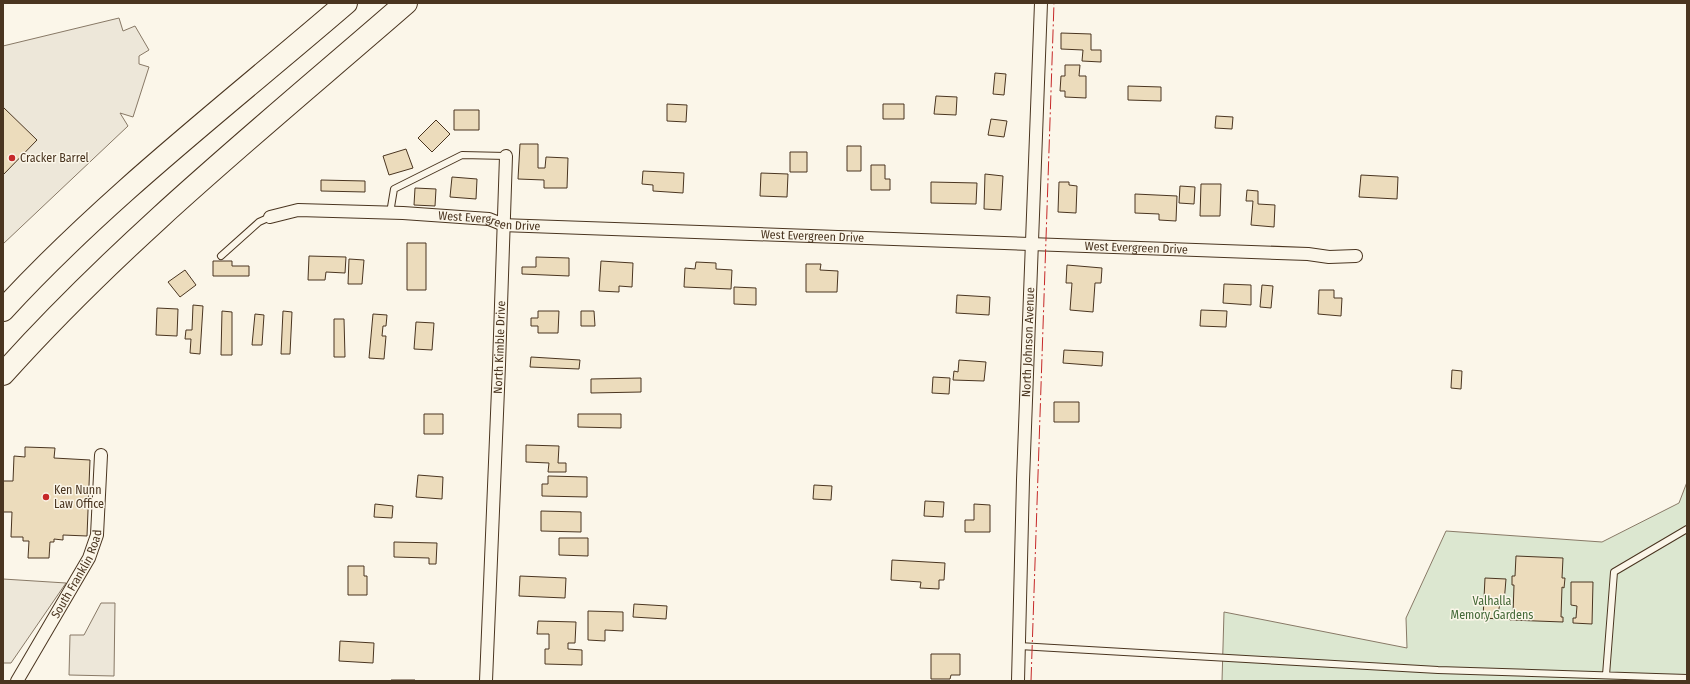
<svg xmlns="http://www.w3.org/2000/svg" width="1690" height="684" viewBox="0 0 1690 684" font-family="'Fira Sans Condensed',sans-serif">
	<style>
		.green { fill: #dce7d0; stroke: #887966 }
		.parking { fill: #ede7d9; stroke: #887966 }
		.building { fill: #ecdcbc; stroke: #4a3520 }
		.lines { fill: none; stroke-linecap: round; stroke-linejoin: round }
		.lane-casing { stroke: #4a3520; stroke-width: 8 }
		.street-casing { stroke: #4a3520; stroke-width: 14 }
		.highway-casing { stroke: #4a3520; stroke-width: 24 }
		.lane { stroke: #fbf6e9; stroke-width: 6 }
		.street { stroke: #fbf6e9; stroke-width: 12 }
		.highway { stroke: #fbf6e9; stroke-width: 22 }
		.power { stroke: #c62828; stroke-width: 1; stroke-dasharray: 14 3 2 3; stroke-linecap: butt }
		.poi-dot { fill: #c62828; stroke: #fbf6e9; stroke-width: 1.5 }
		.labels { text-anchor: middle; stroke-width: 3; stroke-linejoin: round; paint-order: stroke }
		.poi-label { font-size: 12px; fill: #4a3520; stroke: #fbf6e9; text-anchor: start }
		.street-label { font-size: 12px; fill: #4a3520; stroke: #fbf6e9 }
		.park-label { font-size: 12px; fill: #436837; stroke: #fbf6e9 }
	</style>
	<rect width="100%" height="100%" fill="#fbf6e9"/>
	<!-- green -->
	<path class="green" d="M1687 482V681H1222L1224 612 1407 648 1406 618 1446 531 1602 542 1679 503Z"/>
	<!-- parking -->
	<path class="parking" d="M119 18 123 31 135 26 149 50 139 56V64L149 67 133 117 120 113 128 126 3 244V46Z
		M3 579 66 583 11 663H3Z
		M101 603H115L114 676 69 675 70 635H84Z"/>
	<!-- building -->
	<path class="building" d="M1061 33 1091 34V50H1101V62L1082 61 1083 50 1061 49Z
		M1065 65H1080L1079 76H1086V98L1065 97V91H1060L1061 76H1065Z
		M995 73 1006 74 1004 95 993 94Z
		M1128 86 1161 87V101L1128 100Z
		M936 96 957 97 956 115 934 114Z
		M667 104 687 105 686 122 667 121Z
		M883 104H904V119H883Z
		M3 107 37 140 3 175Z
		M454 110H479V130H454Z
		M1216 116 1233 117 1232 129 1215 128Z
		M991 119 1007 121 1004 137 988 135Z
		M436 120 450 134 432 152 418 138Z
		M520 144H538V168H545L546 157 568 158 567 188H544V180L518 179Z
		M847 146H861V171H847Z
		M406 149 413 168 389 175 383 156Z
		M790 152H807V172H790Z
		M871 165H885V179H890V190H871Z
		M643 171 684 173 683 193 653 191V185L642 184Z
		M761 173 788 174 787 197 760 196Z
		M985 174 1003 176 1001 210 984 209Z
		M1361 175 1398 177 1397 199 1359 197Z
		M452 177 477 179 476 199 450 197Z
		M321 180 365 181V192L321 191Z
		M931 182 977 183 976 204 931 203Z
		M1059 182H1069V185L1077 186 1076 213 1058 212Z
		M1201 184H1221L1220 216H1200Z
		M1180 186 1195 187 1194 204 1179 203Z
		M415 188 436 189 435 206 414 205Z
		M1247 190 1258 191V204L1275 205 1274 227 1251 225 1253 201H1246Z
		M1135 194 1177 196 1176 221 1159 220V214L1135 213Z
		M407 243H426V290H407Z
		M309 256 346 257 345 273 326 272 325 280H308Z
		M536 257 569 258V276L522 274V267H536Z
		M349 259 364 260 362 284H348Z
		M213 261H232V266H249V276H213Z
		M601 261 633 263 632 287 619 286V292L599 291Z
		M696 262 716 263V269L732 270 731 289 684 287 685 268 695 269Z
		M806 264H821L820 270 838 271 837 292H806Z
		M1067 265 1102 268 1101 283H1095L1093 312 1070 310 1072 283H1066Z
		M185 270 196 285 180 297 168 282Z
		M1224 284 1251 285V305L1223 303Z
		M1262 285 1273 286 1271 308 1260 307Z
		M734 287 756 288V305L734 304Z
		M1319 290H1334V298H1342L1341 316 1318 314Z
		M957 295 990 297 989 315 956 313Z
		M193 305 203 306 200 354 190 353 191 339H185L186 330H192Z
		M157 308 178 309 177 336 156 335Z
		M1201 310 1227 311 1226 327 1200 326Z
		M222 311 232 312V355H221Z
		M283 311 292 312 290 354H281Z
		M538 311H559L558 333H538V326H531V318H538Z
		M581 311H594L595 326H581Z
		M255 314 264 315 262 345H252Z
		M373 314 387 315 386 326H383L382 336H386L384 359 369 358Z
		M334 319H344L345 357H334Z
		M416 322 434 323 432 350 414 349Z
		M1064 350 1103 352 1102 366 1063 363Z
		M531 357 580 360 579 369 530 367Z
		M959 360 986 362 984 381 953 380 954 371 958 372Z
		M1452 370 1462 371 1461 389 1451 388Z
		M933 377 950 378 949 394 932 393Z
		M641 378V392L591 393V379Z
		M1054 402H1079V422H1054Z
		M424 414H443V434H424Z
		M578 414H621V428L578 427Z
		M526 445 559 446 558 463H566V472H548L549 463 526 462Z
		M25 447 55 448 54 458 90 460 87 536 63 535V540L54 539V542H50L49 558H28L29 541H23V537H11L12 512H3V481H13L14 456 25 457Z
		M418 475 443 477 442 499 416 497Z
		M548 476 587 477V497L542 496V484H548Z
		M814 485 832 486 831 500 813 499Z
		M925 501 944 502 943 517 924 516Z
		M375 504 393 506 392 518 374 517Z
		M974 504 990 505V532H965V520H974Z
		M541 511 581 512V532L541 531Z
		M559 538H588V556L559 555Z
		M394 542 437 543 436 564H429V558L394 557Z
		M1516 556 1563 558 1562 578H1565L1564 588 1562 587 1561 617H1563V622L1510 620V614H1513L1514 585H1512V576H1515Z
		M892 560 945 563 944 580H939V589L920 588 921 582 891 580Z
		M348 566H364V576H367V595H348Z
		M520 576 566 578 565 598 519 596Z
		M1485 578 1506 579 1504 603H1500L1498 614H1502L1500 619 1483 618Z
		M1571 582H1593L1592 624 1573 623V618H1576L1577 606 1571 605Z
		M634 604 667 606 666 619 633 617Z
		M588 611 623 612V631L605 630V641L588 640Z
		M538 621 576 622 575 643H568V649L582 650V665L545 664V649H549V634H537Z
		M340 641 374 643 373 663 339 661Z
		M931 654H960V675H951L950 679H931Z
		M391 680H415V681H391Z"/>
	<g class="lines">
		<defs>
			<path id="lane" d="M390 213 394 189 462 155 506 156
				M221 256 259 222 270 217
				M1019 646 1438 670 1687 678
				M1606 675 1614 572 1687 529"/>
			<g id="street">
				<path id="s1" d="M270 217 298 210 403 213 489 219 504 225 1308 254 1329 257 1356 256"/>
				<path id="s2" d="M17 681 89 558 97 535 101 455"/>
				<path id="s3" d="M486 681 499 365 506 156"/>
				<path id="s4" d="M1018 681 1023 480 1041 3"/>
			</g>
			<path id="highway" d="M3 310C107 197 230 103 346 3
				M3 374C125 238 268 123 406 3"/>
		</defs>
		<!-- lane casing -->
		<use href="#lane" class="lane-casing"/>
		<!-- street casing -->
		<use href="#street" class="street-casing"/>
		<!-- highway casing -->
		<use href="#highway" class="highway-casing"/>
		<!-- lane -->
		<use href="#lane" class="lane"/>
		<!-- street -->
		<use href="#street" class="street"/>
		<!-- highway -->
		<use href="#highway" class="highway"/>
		<!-- power -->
		<path class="power" d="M1031 681 1054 3"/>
	</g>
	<!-- markers -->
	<g class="poi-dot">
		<circle cx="12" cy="158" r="4"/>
		<circle cx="46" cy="497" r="4"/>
	</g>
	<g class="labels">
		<!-- poi labels -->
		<g class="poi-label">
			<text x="20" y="162">Cracker Barrel</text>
			<text x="54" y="494">Ken Nunn<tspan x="54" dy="14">Law Office</tspan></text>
		</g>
		<!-- street labels -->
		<g class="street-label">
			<text dy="4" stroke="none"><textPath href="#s1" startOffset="221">West Evergreen Drive</textPath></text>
			<text dy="4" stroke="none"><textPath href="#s1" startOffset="545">West Evergreen Drive</textPath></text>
			<text dy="4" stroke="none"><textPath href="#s1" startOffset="869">West Evergreen Drive</textPath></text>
			<text dy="4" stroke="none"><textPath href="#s4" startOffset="339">North Johnson Avenue</textPath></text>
			<text dy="4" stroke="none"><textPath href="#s3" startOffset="334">North Kimble Drive</textPath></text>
			<text dy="4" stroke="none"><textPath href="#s2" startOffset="123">South Franklin Road</textPath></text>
		</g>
		<!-- park labels -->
		<g class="park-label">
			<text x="1492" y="605">Valhalla<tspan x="1492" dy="14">Memory Gardens</tspan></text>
		</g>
	</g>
	<!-- border -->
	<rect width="1690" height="684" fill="none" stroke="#4a3520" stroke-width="8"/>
</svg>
